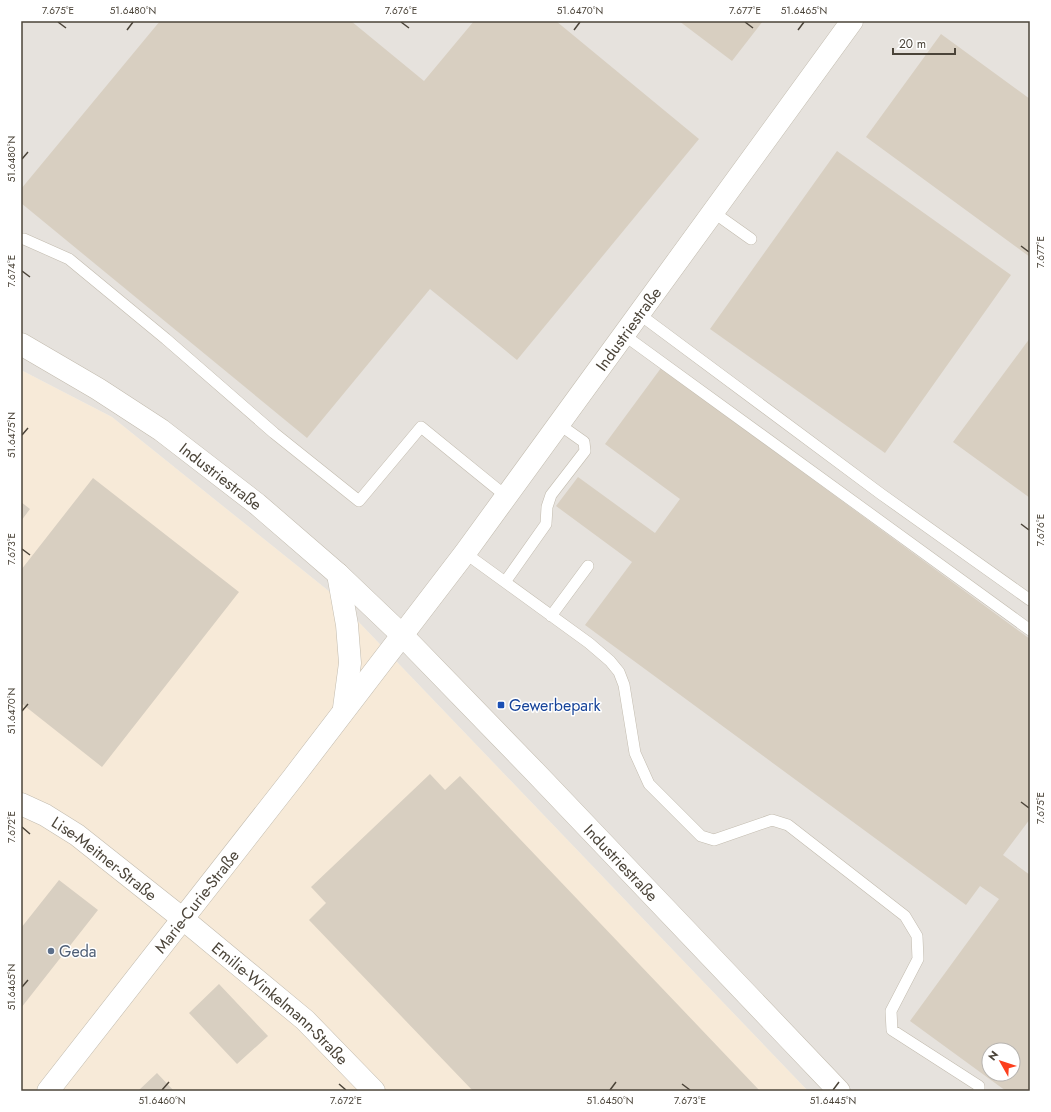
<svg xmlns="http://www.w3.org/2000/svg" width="1051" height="1112" viewBox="0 0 1051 1112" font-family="Jost,sans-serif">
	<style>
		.commercial { fill: #f7ead8 }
		.industrial { fill: #e6e2dd; fill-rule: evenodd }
		.building { fill: #d8cfc1; fill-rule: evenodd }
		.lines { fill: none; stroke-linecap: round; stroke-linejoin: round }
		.service-casing { stroke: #c2bbae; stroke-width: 12 }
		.minor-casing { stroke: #c2bbae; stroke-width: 23 }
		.tertiary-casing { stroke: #c2bbae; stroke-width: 23 }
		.service { stroke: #fff; stroke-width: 11 }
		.minor { stroke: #fff; stroke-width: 22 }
		.tertiary { stroke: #fff; stroke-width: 22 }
		.ticks { fill: none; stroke: #4b4439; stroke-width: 1.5 }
		.transit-dot { fill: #1a4fb4; stroke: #fff; stroke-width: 1.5 }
		.service-dot { fill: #5c6f8a; stroke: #fff; stroke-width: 1.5 }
		.labels { text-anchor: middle; stroke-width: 3; stroke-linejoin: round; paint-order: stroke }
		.street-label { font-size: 16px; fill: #4b4439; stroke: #fff }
		.transit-label { font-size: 16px; fill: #164399; stroke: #fff; text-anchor: start }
		.service-label { font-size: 16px; fill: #4e5e75; stroke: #fff; text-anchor: start }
		.neatline { fill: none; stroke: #4b4439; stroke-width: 1.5 }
		.ticks-label { font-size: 10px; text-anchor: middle; fill: #4b4439 }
	</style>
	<rect width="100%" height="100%" fill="#f6f3ec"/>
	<!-- commercial -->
	<path class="commercial" d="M21 370 112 417 330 592 808 1091H21Z"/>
	<!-- industrial -->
	<path class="industrial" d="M21 21H1030V1091H808L330 592 112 417 21 370ZM989 1050H1013V1074H989Z"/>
	<!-- building -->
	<path class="building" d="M160 21H351L424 81 474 21H556L699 139 517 360 430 289 307 438 21 203V189Z
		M679 21H763L732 61Z
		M941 34 1030 99V257L866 137Z
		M837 151 1011 275 885 453 710 329Z
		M1030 338V498L953 442Z
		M661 368 1030 639V819L1003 855 1030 875V1091H1006L910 1021 999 899 980 886 966 905 585 625 632 562 556 506 578 477 655 533 680 499 605 444ZM989 1050H1013V1074H989Z
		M93 478 239 592 102 767 21 703V570Z
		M21 502 30 509 21 521Z
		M430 774 445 790 460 776 760 1091H473L309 920 326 903 311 887Z
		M59 880 98 910 21 1008V928Z
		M219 984 268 1036 237 1064 189 1013Z
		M157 1073 174 1091H138Z"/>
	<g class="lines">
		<defs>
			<path id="service" d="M713 212 751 239
				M24 239 69 259 166 339 274 433 359 501 421 427 507 497
				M639 314 881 494 1030 600
				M624 335 1030 630
				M465 553 589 643 610 661 619 672 624 685 635 753 649 784 701 836 714 840 772 820 788 825 905 916 917 936 918 959 891 1011 892 1030 979 1086V1091
				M505 582 546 524 547 507 551 495 585 451 584 442 560 425
				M551 616 588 566"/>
			<g id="minor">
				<path d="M338 574 347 625 350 663 344 708"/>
				<path id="s1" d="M21 804 45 815 77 835 183 919 305 1020 374 1091"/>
				<path id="s2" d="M48 1091 292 779 465 553 852 21"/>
			</g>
			<g id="tertiary">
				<path id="s3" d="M21 344 98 389 161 430 257 504 338 574 402 635 535 772 839 1091"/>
			</g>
		</defs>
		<!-- service casing -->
		<use href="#service" class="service-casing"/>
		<!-- minor casing -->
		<use href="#minor" class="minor-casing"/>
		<!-- tertiary casing -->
		<use href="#tertiary" class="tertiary-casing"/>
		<!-- service -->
		<use href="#service" class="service"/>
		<!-- minor -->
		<use href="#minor" class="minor"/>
		<!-- tertiary -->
		<use href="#tertiary" class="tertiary"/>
	</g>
	<!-- ticks -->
	<path class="ticks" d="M58 22 66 28M401 22 409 28M745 22 753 28M127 30 133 22M574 30 580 22M798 30 804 22M22 159 28 152M1021 246 1029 252M22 271 30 277M22 435 28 428M1021 524 1029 530M22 549 30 555M22 711 28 704M1021 802 1029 808M22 827 30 834M22 987 28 980M339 1084 346 1090M682 1084 690 1090M162 1090 169 1082M610 1090 616 1082M833 1090 839 1082"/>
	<!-- markers -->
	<rect class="transit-dot" x="497" y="701" width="8" height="8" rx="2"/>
	<circle class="service-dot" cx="51" cy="951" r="4"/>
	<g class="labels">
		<!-- street labels -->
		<g class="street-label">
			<text dy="6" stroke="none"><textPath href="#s2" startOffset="958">Industriestraße</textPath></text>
			<text dy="6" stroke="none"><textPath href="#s3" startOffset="240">Industriestraße</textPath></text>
			<text dy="6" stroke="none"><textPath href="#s1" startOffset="100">Lise-Meitner-Straße</textPath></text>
			<text dy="6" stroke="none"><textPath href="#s3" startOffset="797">Industriestraße</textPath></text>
			<text dy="6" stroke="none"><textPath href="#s2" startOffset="241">Marie-Curie-Straße</textPath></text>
			<text dy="6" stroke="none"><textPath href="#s1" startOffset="328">Emilie-Winkelmann-Straße</textPath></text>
		</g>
		<!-- transit labels -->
		<g class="transit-label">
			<text x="509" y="711">Gewerbepark</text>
		</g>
		<!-- service labels -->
		<g class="service-label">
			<text x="59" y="957">Geda</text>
		</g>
	</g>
	<!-- border -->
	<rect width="1051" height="1112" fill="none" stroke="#ffffff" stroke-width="44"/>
	<!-- north arrow -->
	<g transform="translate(1001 1062) rotate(309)"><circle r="19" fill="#ffffff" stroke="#b7b4b0"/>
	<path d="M0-3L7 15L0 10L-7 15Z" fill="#fc3f1d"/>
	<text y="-6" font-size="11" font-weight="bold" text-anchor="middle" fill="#4b4439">N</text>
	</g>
	<!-- scale -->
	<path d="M893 48v6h62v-6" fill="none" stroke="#4b4439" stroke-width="2"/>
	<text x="899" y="48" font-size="12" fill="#4b4439" stroke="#ffffff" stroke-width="3" paint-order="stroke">20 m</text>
	<rect x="22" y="22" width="1007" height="1068" class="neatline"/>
	<g class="ticks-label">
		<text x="58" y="14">7.675°E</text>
		<text x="133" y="14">51.6480°N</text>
		<text x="401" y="14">7.676°E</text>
		<text x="580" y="14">51.6470°N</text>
		<text x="745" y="14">7.677°E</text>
		<text x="804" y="14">51.6465°N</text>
		<text transform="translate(11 159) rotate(-90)" y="4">51.6480°N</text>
		<text transform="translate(1040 252) rotate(-90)" y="4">7.677°E</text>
		<text transform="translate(11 271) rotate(-90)" y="4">7.674°E</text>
		<text transform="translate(11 435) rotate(-90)" y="4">51.6475°N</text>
		<text transform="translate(1040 530) rotate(-90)" y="4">7.676°E</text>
		<text transform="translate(11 549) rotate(-90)" y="4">7.673°E</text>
		<text transform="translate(11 711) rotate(-90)" y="4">51.6470°N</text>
		<text transform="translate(1040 808) rotate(-90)" y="4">7.675°E</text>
		<text transform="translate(11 827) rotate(-90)" y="4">7.672°E</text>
		<text transform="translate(11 987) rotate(-90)" y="4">51.6465°N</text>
		<text x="162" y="1104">51.6460°N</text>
		<text x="346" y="1104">7.672°E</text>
		<text x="610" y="1104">51.6450°N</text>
		<text x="690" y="1104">7.673°E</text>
		<text x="833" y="1104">51.6445°N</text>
	</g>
</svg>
